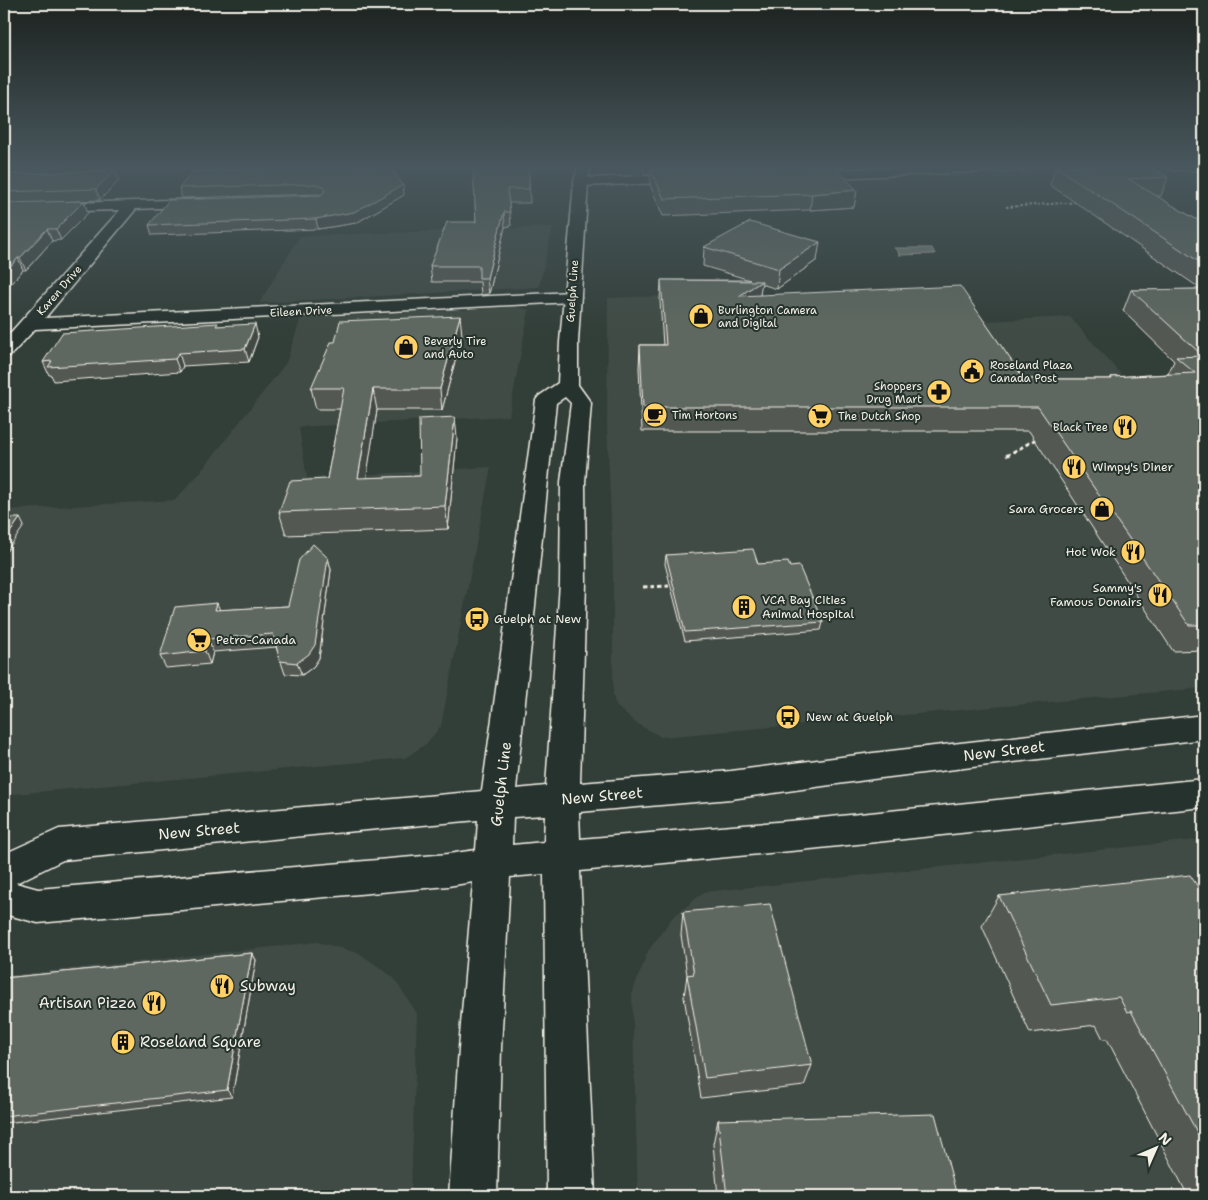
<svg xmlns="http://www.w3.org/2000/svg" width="1208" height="1200" viewBox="0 0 1208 1200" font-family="'Shantell Sans',sans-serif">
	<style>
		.built { fill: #404b44 }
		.green { fill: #4c564f; stroke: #a0a49c }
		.water { fill: #727972; stroke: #a6a9a1 }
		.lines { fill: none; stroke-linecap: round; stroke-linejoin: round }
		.minor-casing { stroke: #f4f1e8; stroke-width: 3 }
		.secondary-casing { stroke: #f4f1e8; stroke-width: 3 }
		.path-far1 { stroke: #f4f1e8; stroke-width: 2; stroke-dasharray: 2.5 2; stroke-linecap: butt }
		.path { stroke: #f4f1e8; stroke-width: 3; stroke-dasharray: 4.5 3; stroke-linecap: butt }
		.minor { fill: #26332d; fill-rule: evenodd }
		.secondary { fill: #26332d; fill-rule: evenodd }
		.wall { fill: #525953; stroke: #f4f1e8 }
		.shaded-wall { fill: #424944; stroke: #f4f1e8 }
		.building { fill: #5f6861; stroke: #f4f1e8 }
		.labels { text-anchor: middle; stroke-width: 4; stroke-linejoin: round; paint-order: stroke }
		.far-street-label { font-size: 11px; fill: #f4f1e8; stroke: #26332d }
		.far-poi-label { font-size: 11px; fill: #f4f1e8; stroke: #26332d; text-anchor: start }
		.poi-label { font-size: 12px; fill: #f4f1e8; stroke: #26332d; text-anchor: start }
		.near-street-label { font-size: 15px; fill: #f4f1e8; stroke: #26332d }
		.near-poi-label { font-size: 15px; fill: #f4f1e8; stroke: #26332d; text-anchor: start }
	</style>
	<rect width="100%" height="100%" fill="#323e38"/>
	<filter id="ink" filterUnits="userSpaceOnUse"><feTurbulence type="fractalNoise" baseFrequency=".02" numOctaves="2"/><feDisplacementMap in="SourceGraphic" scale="10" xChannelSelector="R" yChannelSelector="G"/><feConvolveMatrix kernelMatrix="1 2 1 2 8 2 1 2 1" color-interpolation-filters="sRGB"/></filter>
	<g filter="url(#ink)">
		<!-- built -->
		<path class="built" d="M553 227 539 287 259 303 300 236Z
			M727 294 962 322 1070 317 1204 468V688L661 737 636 723 616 706 613 695V568L607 425 608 298Z
			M517 307 529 310 509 416 299 427 307 478 491 467 441 726 426 744 405 758 4 795V510L175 500 198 475 286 363 301 318Z
			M1204 839V1196H638L632 993 648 951 672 918 704 892Z
			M317 942 359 953 393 977 417 1013 411 1196H4V976Z"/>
		<!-- green -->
		<path class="green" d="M4 166H273L4 174Z"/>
		<!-- water -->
		<path class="water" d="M894 248H932L935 254 899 255 898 251Z"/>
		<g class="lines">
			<defs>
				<path id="minor" d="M939 166H1031L1025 170 805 179 798 175 805 171Z
					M1168 166H1204V170H1174L1169 169Z
					M687 175 694 179 692 182 581 186 574 182 581 178Z
					M202 199 207 200 209 203 207 206 136 209 45 318 572 292 578 293 581 297 578 301 572 302 35 329 11 355 4 357V340L120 210 4 213V205Z"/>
				<path id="secondary" d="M578 166H590L588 182 578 342V385L591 403 585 482 586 583 580 783 731 771 873 753 1204 715V739L873 779 731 799 579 812 580 839 801 820 1204 779V807L801 850 580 871 595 1196H547L544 874 510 877 501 1048 497 1196H449L459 1048 473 882 448 886 38 923 4 914V854L59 829 482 791 536 400 539 396 558 383 560 342 574 182ZM565 397 571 403 561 482 560 583 546 786 516 789 556 403ZM545 815 544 842 512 845 513 817ZM478 820 476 850 448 854 38 889 16 883 63 860 323 834Z"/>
			</defs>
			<!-- minor casing -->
			<use href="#minor" class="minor-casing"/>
			<!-- secondary casing -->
			<use href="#secondary" class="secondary-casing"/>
			<!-- path-far1 -->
			<path class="path-far1" d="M4 167 70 166
				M1006 207 1078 202"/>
			<!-- path -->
			<path class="path" d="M1006 456 1038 438
				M643 587 669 586"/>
			<!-- minor -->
			<use href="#minor" class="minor"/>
			<!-- secondary -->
			<use href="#secondary" class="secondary"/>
		</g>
		<!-- wall -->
		<path class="wall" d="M309 166 404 195 356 223 318 229 152 235 149 225 321 195 318 194 182 198 179 188Z
			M473 166 529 174 530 203H509L511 226 505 227 489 294 481 295 480 282H432L430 266 476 222Z
			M641 166H749L857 190 854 207 810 210 663 216 650 185V174H645Z
			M1051 166H1147L1168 177 1161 196H1156L1204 224V650L1173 651 1029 431H642L639 368 640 345H663L660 301 661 280H750L703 266 704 247 817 260 777 289 761 284 760 295 1024 379H1111V377L1168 374 1174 361 1123 311 1131 290 1201 289 1050 185 1055 168Z
			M4 175 119 181 100 200 33 203 88 213 61 240 52 241 26 270H23L4 291Z
			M219 326 258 337 249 362 183 366 180 372 54 381 51 375H49L43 362Z
			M462 335 442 410H377L366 478 420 476 457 438 448 529 286 535 279 512 327 479 340 409H316L311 388Z
			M666 555 790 567 823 622 821 630 685 641 665 564Z
			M328 558 331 570 319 658 313 667 302 675 285 674 276 647 213 652 210 664 166 668 160 656 220 610 288 606Z
			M999 896H1204V1196H1188L1107 1039H1103L1096 1025 1030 1033 982 926Z
			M683 912 812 1065 804 1086 701 1098 684 997 687 975 681 935Z
			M252 953 256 960 232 1097 4 1123V978Z
			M718 1120 957 1196H718L713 1144Z"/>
		<!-- shaded-wall -->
		<path class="shaded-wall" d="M115 170 119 181 100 200 96 189Z
			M403 185 404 195 356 223 318 229 316 219Z
			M857 190 854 207 810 210 812 194Z
			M84 201 88 213 61 240 56 229Z
			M504 212 505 227 489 294 487 278Z
			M47 229 52 241 26 270 20 258Z
			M820 242 817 260 777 289 779 269Z
			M18 258 23 270 4 291V273Z
			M762 281 759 302 739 296Z
			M460 316 462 335 442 410 440 389Z
			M255 324 258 337 249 362 245 349Z
			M179 353 183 366 180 372 175 359Z
			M373 389 377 410 363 501 358 478Z
			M455 417 457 438 448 529 445 506Z
			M20 518 24 526 4 555V541Z
			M328 558 331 570 319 658 313 667 302 675 297 663Z
			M217 603 222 616 215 610Z
			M208 639 213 652 210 664 205 651Z
			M252 953 256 960 232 1097 227 1090Z"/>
		<!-- building -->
		<path class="building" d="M309 166H343L390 167 403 185 354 212 316 219 149 225 169 200 321 195 325 191 323 186 316 184 179 188 192 172Z
			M473 166H527L529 174V189H507L510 212H504L487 278H479V266H430L447 222H476Z
			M765 166H834L857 190 812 194 664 199 651 170Z
			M1058 166H1147L1168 177 1128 179 1204 224V265L1056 167H1061Z
			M115 170 96 189 4 192V175Z
			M84 201 56 229H47L20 258H18L4 273V203Z
			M750 222 820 242 779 269 704 247Z
			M661 280 762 281 739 296 960 286 1024 379H1112L1111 377 1195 373 1176 357 1203 356 1131 290 1204 289V625H1189L1038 407H643L640 345H666Z
			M460 316 440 389H373L358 478 420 476 419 419 455 417 445 506 279 512 290 481 327 479 344 388H311L331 342H335L340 321Z
			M218 323 216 326 255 324 245 349 179 353 175 359 48 367 52 361 43 362 62 333Z
			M4 518H20L4 541Z
			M313 544 328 558 315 645 309 654 297 663 280 661 273 634 208 639 205 651 160 656 175 607 217 603 215 610 288 606 299 560Z
			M753 549 758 564 788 562 790 567 799 566 823 622 685 632 666 555Z
			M1190 875 1204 896V1145L1131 1011 1127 1012 1119 997 1051 1005 999 896Z
			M770 904 812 1065 705 1078 687 975 694 974 683 912Z
			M252 953 227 1090 4 1116V978Z
			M935 1114 957 1196H727L718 1120Z
			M381 1193V1196H352Z"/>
	</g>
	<!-- sky -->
	<linearGradient id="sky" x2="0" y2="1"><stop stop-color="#1c221f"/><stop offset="0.5" stop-color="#49585e"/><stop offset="1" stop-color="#49585e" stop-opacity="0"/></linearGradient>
	<rect width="1208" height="334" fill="url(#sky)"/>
	<!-- icons -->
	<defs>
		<symbol id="shop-disc" viewBox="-11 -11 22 22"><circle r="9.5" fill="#ffd166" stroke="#26332d"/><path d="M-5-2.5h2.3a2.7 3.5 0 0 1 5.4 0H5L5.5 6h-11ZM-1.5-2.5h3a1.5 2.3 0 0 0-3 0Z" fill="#111"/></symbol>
		<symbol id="civic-disc" viewBox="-11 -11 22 22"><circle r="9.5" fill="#ffd166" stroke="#26332d"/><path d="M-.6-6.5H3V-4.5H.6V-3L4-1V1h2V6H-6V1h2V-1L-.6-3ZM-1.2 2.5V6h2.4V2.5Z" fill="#111"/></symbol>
		<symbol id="pharmacy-disc" viewBox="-11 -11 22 22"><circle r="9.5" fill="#ffd166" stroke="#26332d"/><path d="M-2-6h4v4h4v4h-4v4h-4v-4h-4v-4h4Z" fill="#111"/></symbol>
		<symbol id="cafe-disc" viewBox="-11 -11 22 22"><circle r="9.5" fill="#ffd166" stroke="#26332d"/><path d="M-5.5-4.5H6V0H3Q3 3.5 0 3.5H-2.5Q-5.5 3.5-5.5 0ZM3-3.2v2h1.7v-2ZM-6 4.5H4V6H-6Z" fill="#111"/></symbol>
		<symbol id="supermarket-disc" viewBox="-11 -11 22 22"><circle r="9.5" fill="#ffd166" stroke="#26332d"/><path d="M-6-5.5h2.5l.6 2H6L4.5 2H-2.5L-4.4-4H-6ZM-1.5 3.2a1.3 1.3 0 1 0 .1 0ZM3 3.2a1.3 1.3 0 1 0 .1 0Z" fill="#111"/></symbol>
		<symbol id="restaurant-disc" viewBox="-11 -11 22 22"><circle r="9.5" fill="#ffd166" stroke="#26332d"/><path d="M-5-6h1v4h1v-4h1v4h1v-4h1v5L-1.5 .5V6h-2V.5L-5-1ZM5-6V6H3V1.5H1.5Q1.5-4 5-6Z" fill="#111"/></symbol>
		<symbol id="building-disc" viewBox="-11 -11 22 22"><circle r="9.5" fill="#ffd166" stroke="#26332d"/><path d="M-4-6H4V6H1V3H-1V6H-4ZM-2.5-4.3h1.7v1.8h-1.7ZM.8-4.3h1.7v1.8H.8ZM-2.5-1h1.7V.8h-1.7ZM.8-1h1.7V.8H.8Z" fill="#111"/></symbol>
		<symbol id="bus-disc" viewBox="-11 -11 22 22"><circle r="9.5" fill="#ffd166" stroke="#26332d"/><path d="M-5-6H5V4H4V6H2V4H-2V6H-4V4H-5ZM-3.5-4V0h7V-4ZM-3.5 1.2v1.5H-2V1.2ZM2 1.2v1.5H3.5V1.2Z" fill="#111"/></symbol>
	</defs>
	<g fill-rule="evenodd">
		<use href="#shop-disc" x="687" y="302" width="28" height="28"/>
		<use href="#shop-disc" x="392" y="333" width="28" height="28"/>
		<use href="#civic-disc" x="958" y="357" width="28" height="28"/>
		<use href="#pharmacy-disc" x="925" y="378" width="28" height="28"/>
		<use href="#cafe-disc" x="641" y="401" width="28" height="28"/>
		<use href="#supermarket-disc" x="806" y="402" width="28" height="28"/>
		<use href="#restaurant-disc" x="1111" y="413" width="28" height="28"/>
		<use href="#restaurant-disc" x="1060" y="453" width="28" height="28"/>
		<use href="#shop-disc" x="1088" y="495" width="28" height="28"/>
		<use href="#restaurant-disc" x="1119" y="538" width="28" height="28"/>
		<use href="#restaurant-disc" x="1146" y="581" width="28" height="28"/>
		<use href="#building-disc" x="730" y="593" width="28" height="28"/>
		<use href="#bus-disc" x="463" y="605" width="28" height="28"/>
		<use href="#supermarket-disc" x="185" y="626" width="28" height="28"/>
		<use href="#bus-disc" x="774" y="703" width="28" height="28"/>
		<use href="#restaurant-disc" x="208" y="972" width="28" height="28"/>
		<use href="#restaurant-disc" x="140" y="989" width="28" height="28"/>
		<use href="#building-disc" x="109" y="1028" width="28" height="28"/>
	</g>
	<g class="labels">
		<!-- far-street labels -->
		<g class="far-street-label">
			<text transform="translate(59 290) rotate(-49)" y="4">Karen Drive</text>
			<text transform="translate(572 291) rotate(-86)" y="4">Guelph Line</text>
			<text transform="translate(301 311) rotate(-3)" y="4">Eileen Drive</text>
		</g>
		<!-- far-poi labels -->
		<g class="far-poi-label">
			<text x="718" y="314">Burlington Camera<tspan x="718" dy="13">and Digital</tspan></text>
			<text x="424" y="345">Beverly Tire<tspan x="424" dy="13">and Auto</tspan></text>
			<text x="990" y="369">Roseland Plaza<tspan x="990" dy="13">Canada Post</tspan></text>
			<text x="922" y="390" text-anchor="end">Shoppers<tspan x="922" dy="13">Drug Mart</tspan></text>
			<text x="672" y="419">Tim Hortons</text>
			<text x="838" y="420">The Dutch Shop</text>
			<text x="1108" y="431" text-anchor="end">Black Tree</text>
		</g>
		<!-- poi labels -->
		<g class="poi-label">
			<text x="1092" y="471">Wimpy's Diner</text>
			<text x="1084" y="513" text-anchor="end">Sara Grocers</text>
			<text x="1116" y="556" text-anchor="end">Hot Wok</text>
			<text x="1142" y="592" text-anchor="end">Sammy's<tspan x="1142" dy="14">Famous Donairs</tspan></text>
			<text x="762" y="604">VCA Bay Cities<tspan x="762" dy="14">Animal Hospital</tspan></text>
			<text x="494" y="623">Guelph at New</text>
			<text x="216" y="644">Petro-Canada</text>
			<text x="806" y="721">New at Guelph</text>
		</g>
		<!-- near-street labels -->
		<g class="near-street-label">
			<text transform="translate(1004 751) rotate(-7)" y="5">New Street</text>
			<text transform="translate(501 784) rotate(-83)" y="5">Guelph Line</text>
			<text transform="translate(602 796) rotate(-5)" y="5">New Street</text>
			<text transform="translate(199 831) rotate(-5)" y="5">New Street</text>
		</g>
		<!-- near-poi labels -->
		<g class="near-poi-label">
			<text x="240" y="991">Subway</text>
			<text x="136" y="1008" text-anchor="end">Artisan Pizza</text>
			<text x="140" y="1047">Roseland Square</text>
		</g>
	</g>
	<!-- margin -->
	<rect width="1208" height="1200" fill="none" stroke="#26332d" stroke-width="20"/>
	<rect x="10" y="10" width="1188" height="1180" fill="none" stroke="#f4f1e8" stroke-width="2" filter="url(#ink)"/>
	<!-- north arrow -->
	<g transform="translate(1156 1148) rotate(45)" stroke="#26332d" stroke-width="4" paint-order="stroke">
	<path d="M0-4L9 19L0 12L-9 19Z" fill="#f4f1e8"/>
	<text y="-8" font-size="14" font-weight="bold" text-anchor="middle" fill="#f4f1e8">N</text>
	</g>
</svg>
